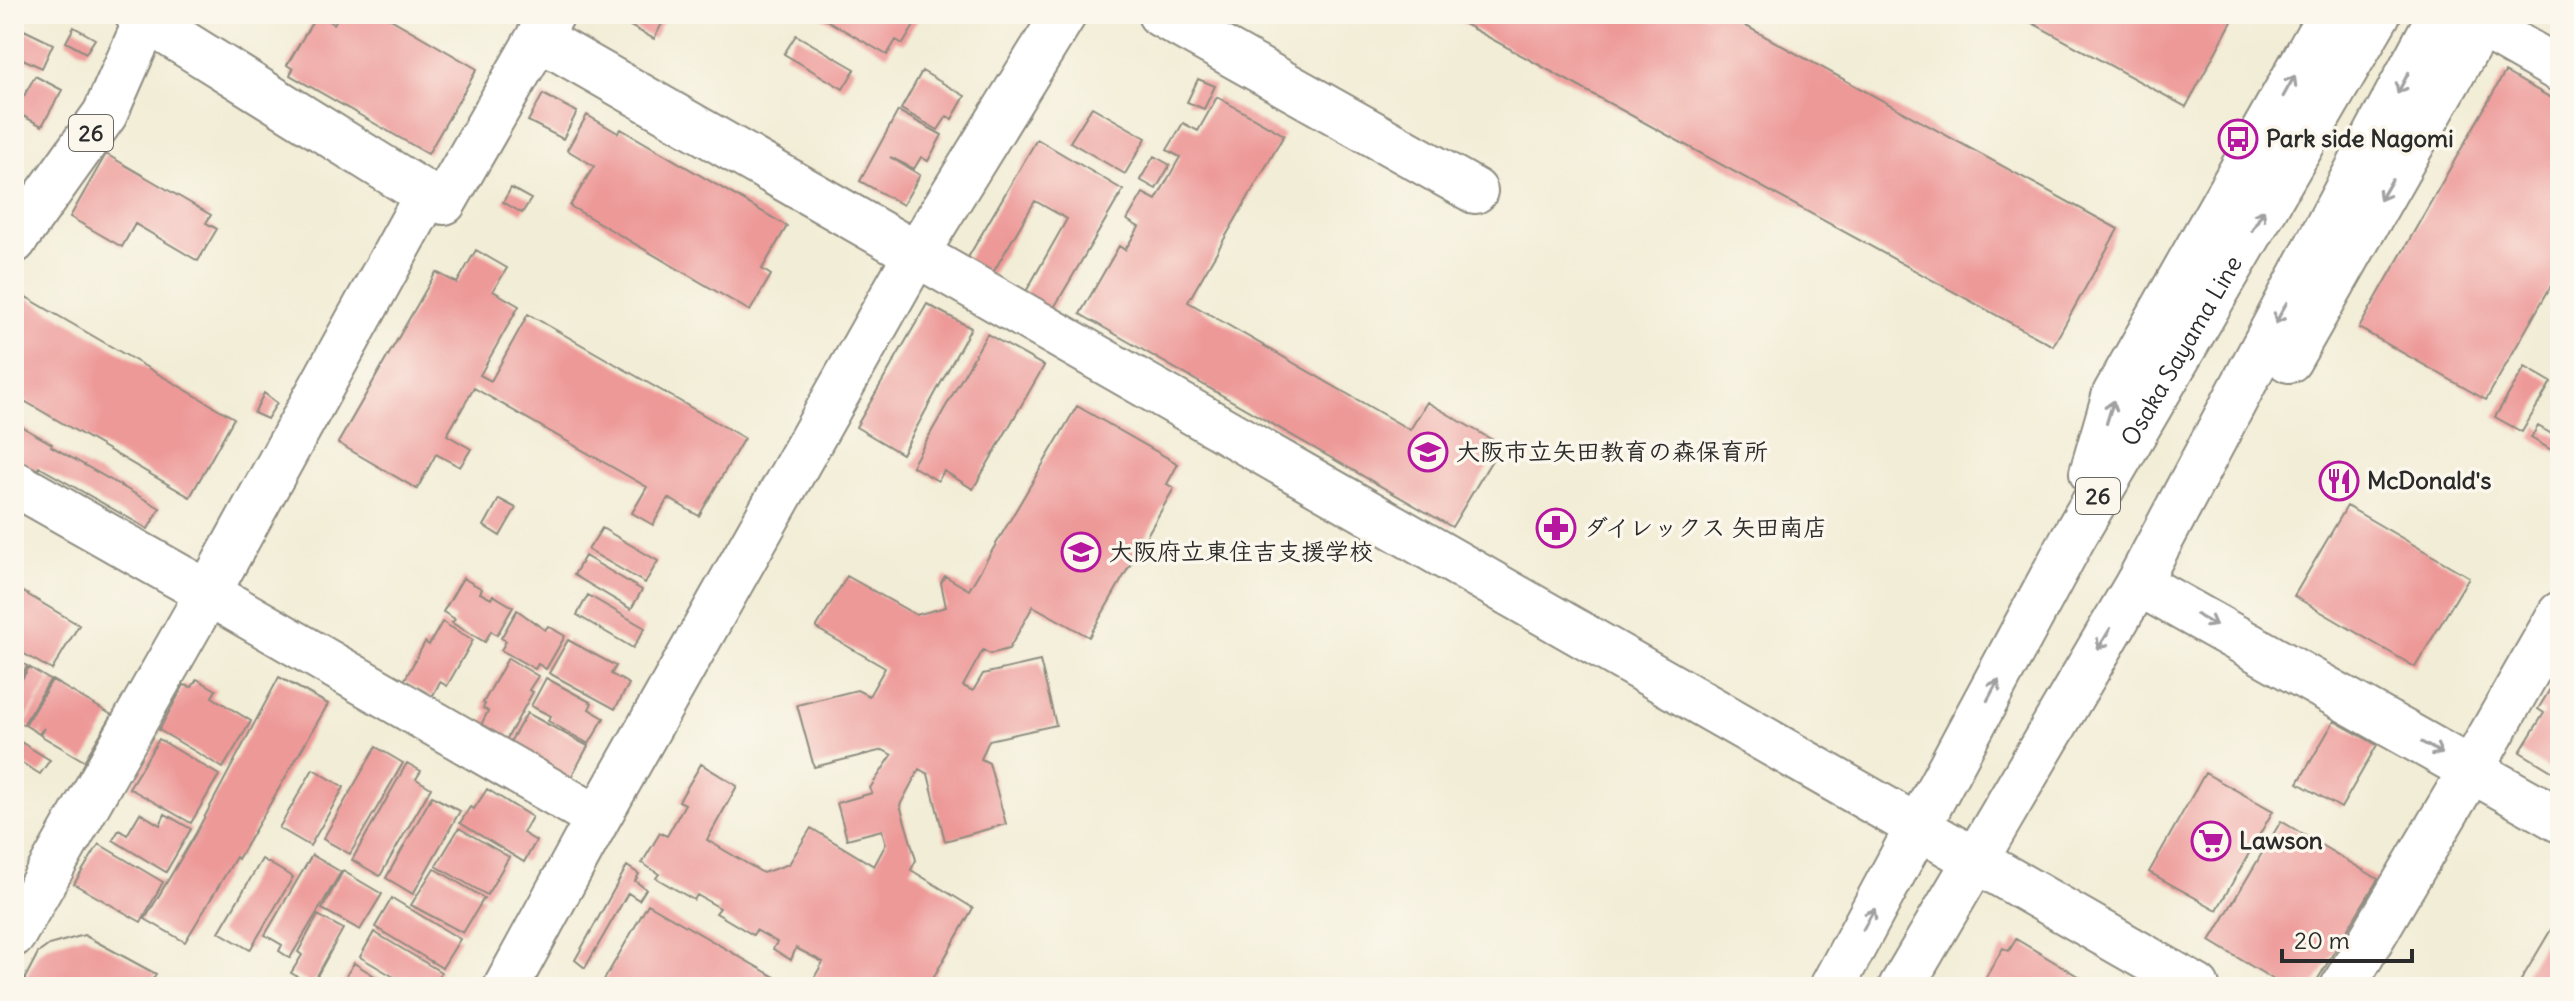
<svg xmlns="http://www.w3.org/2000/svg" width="2574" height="1001" viewBox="0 0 2574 1001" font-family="Delius,'Klee One',sans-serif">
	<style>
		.building { fill: #ed9998 }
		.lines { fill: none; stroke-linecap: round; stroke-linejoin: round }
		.minor-casing { stroke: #8e8c80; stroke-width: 48 }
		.major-casing { stroke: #8e8c80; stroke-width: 48 }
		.minor { stroke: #fff; stroke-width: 44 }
		.major { stroke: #fff; stroke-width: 44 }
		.oneway { stroke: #a0a0a0 }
		.labels { text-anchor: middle; stroke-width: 7; stroke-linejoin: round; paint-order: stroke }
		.shield { fill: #fbf7ec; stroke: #696865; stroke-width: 2 }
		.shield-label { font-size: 22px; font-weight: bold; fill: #2b2b2b }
		.poi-label { font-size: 24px; font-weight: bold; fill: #2b2b2b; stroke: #fbf7ec; text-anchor: start }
		.street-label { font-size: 24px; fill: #2b2b2b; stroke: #fbf7ec }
	</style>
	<rect width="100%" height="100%" fill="#fbf7ec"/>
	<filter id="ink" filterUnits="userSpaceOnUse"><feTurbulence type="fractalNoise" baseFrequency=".0125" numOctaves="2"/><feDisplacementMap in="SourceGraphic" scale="16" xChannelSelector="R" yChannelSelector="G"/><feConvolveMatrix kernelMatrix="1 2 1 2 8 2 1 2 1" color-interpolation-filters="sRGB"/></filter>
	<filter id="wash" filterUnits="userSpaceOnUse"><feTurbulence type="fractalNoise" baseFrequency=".006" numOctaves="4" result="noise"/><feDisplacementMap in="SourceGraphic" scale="32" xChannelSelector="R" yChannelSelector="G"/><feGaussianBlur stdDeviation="1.8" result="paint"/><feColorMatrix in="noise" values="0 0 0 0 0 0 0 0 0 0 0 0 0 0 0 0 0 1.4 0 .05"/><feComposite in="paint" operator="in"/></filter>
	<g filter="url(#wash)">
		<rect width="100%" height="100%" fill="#f2edd6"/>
		<g id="blocks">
			<!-- building -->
			<path class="building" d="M317 14 334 24 340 14H382L477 69 428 154 290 75 293 69 287 65Z
				M608 14H667L654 39Z
				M816 14H909L918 19 903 44 896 40 887 55Z
				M1446 14H1724L2118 229 2053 346Z
				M2016 14H2236L2186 107Z
				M74 27 95 39 86 53 66 42Z
				M24 30 53 44 42 68 14 55Z
				M796 35 855 69 843 89 784 54Z
				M922 71 965 96 952 119 947 116 938 130 901 109Z
				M2505 72 2560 103V270L2486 400 2359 328Z
				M35 76 62 90 42 126 15 112Z
				M1198 79 1215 86 1204 109 1187 102Z
				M543 94 577 112 563 139 528 121Z
				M1217 97 1284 135 1188 302 1410 430 1427 402 1501 445 1452 527 1080 314 1119 246 1125 250 1139 227 1127 220 1143 193 1156 200 1180 157 1167 150 1183 123 1198 131Z
				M1092 107 1146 138 1125 174 1070 142Z
				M898 111 942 135 928 161 921 157 914 169 890 157 920 175 903 205 860 181Z
				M587 115 618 133 621 129 787 226 762 269 771 275 750 311 570 206 594 166 567 150Z
				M1037 139 1123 190 1051 313 1023 297 1067 219 1035 201 991 276 966 261Z
				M106 154 211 215 206 223 217 229 198 261 135 224 122 247 70 217Z
				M1154 156 1170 165 1156 189 1140 180Z
				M511 188 531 199 522 213 503 202Z
				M476 250 507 268 493 291 519 306 480 375 491 381 528 314 744 438 699 516 668 498 653 525 632 513 647 487 474 388 447 435 471 449 460 467 436 454 417 489 338 443 436 272 457 283Z
				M26 297 234 418 190 497 14 395V319Z
				M927 304 971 328 902 454 856 427Z
				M987 334 1044 366 973 489 944 471 938 481 912 466Z
				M2525 367 2551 382 2522 432 2495 417Z
				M264 393 277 403 267 419 254 413Z
				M1077 406 1178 464 1167 484 1174 488 1089 637 1033 606 1009 649 990 654 983 650 963 686 973 691 983 674 1040 661 1056 725 989 740 981 759 989 763 1006 824 945 841 928 774 919 769 900 805 916 860 911 870 973 908 928 987 915 979 910 987H809L823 962 796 948 791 960 773 949 777 942 756 930 753 935 716 913 720 908 697 895 694 900 656 878 659 874 642 863 660 833 667 836 685 804 679 801 701 764 737 786 707 840 763 873 789 864 811 828 874 866 886 844 882 830 847 839 837 803 872 793 870 788 892 755 883 750 814 767 797 705 857 690 869 696 885 668 816 628 847 576 916 615 946 607 941 583 945 576 969 590Z
				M17 424 52 444 51 446 160 508 148 529 39 467 35 473 14 461V430Z
				M2538 426 2560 439 2555 452 2531 438Z
				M499 499 516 508 500 536 484 526Z
				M2347 506 2469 577 2415 667 2294 596Z
				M602 528 658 561 645 583 588 550Z
				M585 556 642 590 631 609 574 575Z
				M463 578 482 589 480 593 491 599 493 595 513 607 497 635 491 631 485 642 452 623 455 619 443 612Z
				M20 590 79 625 52 670 14 648V600Z
				M588 595 645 628 633 648 577 615Z
				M517 610 545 630 548 626 565 636 546 669 538 664 535 669 501 650 506 641 501 638Z
				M442 622 473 640 447 686 440 682 432 697 404 681 425 642 429 645Z
				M568 640 616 666 611 674 629 684 615 709 549 673Z
				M14 658 27 666 14 688Z
				M508 658 538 676 529 690 533 692 505 742 480 727 488 711 483 708 485 704 483 703Z
				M29 667 50 680 23 725 14 719V693Z
				M279 677 328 704 238 859 236 857 185 942 145 919 196 833Z
				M546 678 592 703 589 709 604 718 589 744 548 721 551 716 531 706Z
				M197 679 216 690 212 697 251 721 223 768 159 730 184 685 192 687Z
				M52 680 112 715 84 761 40 735 44 728 39 734 25 725Z
				M2552 686 2560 691V776L2520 752 2544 713 2538 709Z
				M527 713 588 746 569 781 521 755 524 750 510 742Z
				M2334 721 2377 745 2341 808 2298 783Z
				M159 739 219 775 191 823 129 788Z
				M19 741 50 760 40 774 14 758V749Z
				M376 747 403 763 350 854 323 839Z
				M407 763 421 771 416 779 431 788 380 876 352 860Z
				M313 769 344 787 310 846 279 828Z
				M2205 773 2273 811 2217 910 2149 872Z
				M487 789 532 817 523 833 536 841 524 862 460 823 470 807 474 809Z
				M432 796 460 811 413 894 386 878Z
				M140 813 160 825 165 814 191 829 166 872 113 840 119 830 127 835Z
				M2281 821 2378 879 2313 987H2286L2210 941Z
				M459 828 509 857 487 895 436 866Z
				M99 844 163 882 141 922 74 884Z
				M312 855 341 872 290 958 279 951 282 945 265 935Z
				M262 859 293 877 250 950 219 932Z
				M627 866 639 874 635 881 646 889 639 900 628 893 585 968 575 960Z
				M434 868 484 898 463 933 411 905Z
				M343 871 382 894 360 930 322 909Z
				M392 898 460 939 442 968 375 927Z
				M648 904 792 987H600Z
				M318 915 343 929 312 985 291 973 302 955 298 952Z
				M2553 926 2560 930V987H2517Z
				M374 932 441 972 432 987H411L360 957Z
				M84 935 156 974 148 987H25V978L38 953 49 945Z
				M2016 939 2096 987H1980L2003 948 2009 951Z
				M354 963 392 987H353L343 981Z"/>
		</g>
	</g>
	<g filter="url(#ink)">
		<use href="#blocks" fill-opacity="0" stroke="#8e8c80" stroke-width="2"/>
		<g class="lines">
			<defs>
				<path id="minor" d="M137 14 427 195
					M1160 14 1475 191
					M2462 14 2560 70
					M539 38 2197 987
					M14 483 208 593 427 195 444 202 552 14
					M2138 583 2471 770 2560 614
					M14 934 208 593 598 818 916 254 1064 14
					M506 987 598 818
					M2343 987 2471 770 2560 820"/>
				<g id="major">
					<path d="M14 241 105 114 149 14"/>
					<path d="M2289 360 2480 25"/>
					<path d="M2092 473 2115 394 2330 14"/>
					<path id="s1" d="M1832 987 2072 540 2378 14"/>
					<path d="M1901 987 2138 583 2440 14"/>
				</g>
			</defs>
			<!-- minor casing -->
			<use href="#minor" class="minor-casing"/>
			<!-- major casing -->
			<use href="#major" class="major-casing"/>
			<!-- minor -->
			<use href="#minor" class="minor"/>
			<!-- major -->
			<use href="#major" class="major"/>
		</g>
		<!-- one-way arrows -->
		<defs><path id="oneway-shaft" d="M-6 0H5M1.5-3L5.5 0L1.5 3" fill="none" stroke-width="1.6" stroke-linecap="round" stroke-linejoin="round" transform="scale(2)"/></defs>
		<g class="oneway">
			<use href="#oneway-shaft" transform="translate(2403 83) rotate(118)"/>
			<use href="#oneway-shaft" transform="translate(2289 86) rotate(-61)"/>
			<use href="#oneway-shaft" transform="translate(2386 190) rotate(120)"/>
			<use href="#oneway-shaft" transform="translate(2258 220) rotate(-60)"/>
			<use href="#oneway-shaft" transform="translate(2281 313) rotate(118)"/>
			<use href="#oneway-shaft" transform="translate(2110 412) rotate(-73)"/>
			<use href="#oneway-shaft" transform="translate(2206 620) rotate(29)"/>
			<use href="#oneway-shaft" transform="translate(2104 639) rotate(121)"/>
			<use href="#oneway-shaft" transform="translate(1993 690) rotate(-62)"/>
			<use href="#oneway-shaft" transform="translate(2432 748) rotate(29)"/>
			<use href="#oneway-shaft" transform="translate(1869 919) rotate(-61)"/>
		</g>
	</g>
	<!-- icons -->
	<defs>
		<symbol id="bus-ring" viewBox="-11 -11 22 22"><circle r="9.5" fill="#fbf7ec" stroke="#b5179e" stroke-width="1.5"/><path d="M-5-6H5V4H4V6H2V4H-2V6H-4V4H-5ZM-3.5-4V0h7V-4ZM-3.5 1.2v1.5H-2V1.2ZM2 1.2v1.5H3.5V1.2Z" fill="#b5179e"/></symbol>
		<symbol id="school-ring" viewBox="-11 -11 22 22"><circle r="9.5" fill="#fbf7ec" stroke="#b5179e" stroke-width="1.5"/><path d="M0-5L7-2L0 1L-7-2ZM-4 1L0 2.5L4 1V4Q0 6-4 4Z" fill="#b5179e"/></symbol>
		<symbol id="restaurant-ring" viewBox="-11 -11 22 22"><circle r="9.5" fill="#fbf7ec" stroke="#b5179e" stroke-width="1.5"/><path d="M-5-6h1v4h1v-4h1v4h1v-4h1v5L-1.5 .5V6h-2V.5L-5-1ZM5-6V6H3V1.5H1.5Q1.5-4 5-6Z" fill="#b5179e"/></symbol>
		<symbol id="pharmacy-ring" viewBox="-11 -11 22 22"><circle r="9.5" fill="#fbf7ec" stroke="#b5179e" stroke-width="1.5"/><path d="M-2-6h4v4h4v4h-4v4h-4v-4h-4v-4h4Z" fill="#b5179e"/></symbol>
		<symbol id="supermarket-ring" viewBox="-11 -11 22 22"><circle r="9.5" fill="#fbf7ec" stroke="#b5179e" stroke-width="1.5"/><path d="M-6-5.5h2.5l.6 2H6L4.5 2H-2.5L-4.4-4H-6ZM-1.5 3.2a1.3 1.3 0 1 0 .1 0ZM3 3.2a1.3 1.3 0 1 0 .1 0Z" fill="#b5179e"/></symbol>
	</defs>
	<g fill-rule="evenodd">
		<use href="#bus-ring" x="2216" y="117" width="44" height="44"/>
		<use href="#school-ring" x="1406" y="430" width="44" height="44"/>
		<use href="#restaurant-ring" x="2317" y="459" width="44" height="44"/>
		<use href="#pharmacy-ring" x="1534" y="506" width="44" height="44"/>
		<use href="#school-ring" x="1059" y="530" width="44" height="44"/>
		<use href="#supermarket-ring" x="2189" y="819" width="44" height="44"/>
	</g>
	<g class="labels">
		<!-- shield labels -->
		<g class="shield">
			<rect x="69" y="115" width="44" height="36" rx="6"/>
			<rect x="2076" y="478" width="44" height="36" rx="6"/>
		</g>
		<g class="shield-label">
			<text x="91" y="141">26</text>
			<text x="2098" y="504">26</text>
		</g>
		<!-- poi labels -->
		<g class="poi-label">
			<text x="2266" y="147">Park side Nagomi</text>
			<text x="1456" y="460">大阪市立矢田教育の森保育所</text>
			<text x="2367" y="489">McDonald's</text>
			<text x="1584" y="536">ダイレックス 矢田南店</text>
			<text x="1109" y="560">大阪府立東住吉支援学校</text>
			<text x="2239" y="849">Lawson</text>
		</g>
		<!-- street labels -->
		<g class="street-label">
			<text dy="8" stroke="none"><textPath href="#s1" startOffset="726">Osaka Sayama Line</textPath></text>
		</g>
	</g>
	<!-- margin -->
	<rect width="2574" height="1001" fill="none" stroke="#fbf7ec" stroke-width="48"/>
	<!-- scale -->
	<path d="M2282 949v12h130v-12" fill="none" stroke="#2b2b2b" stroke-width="4"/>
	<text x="2294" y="949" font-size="24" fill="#2b2b2b" stroke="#fbf7ec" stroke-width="6" paint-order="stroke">20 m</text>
</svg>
